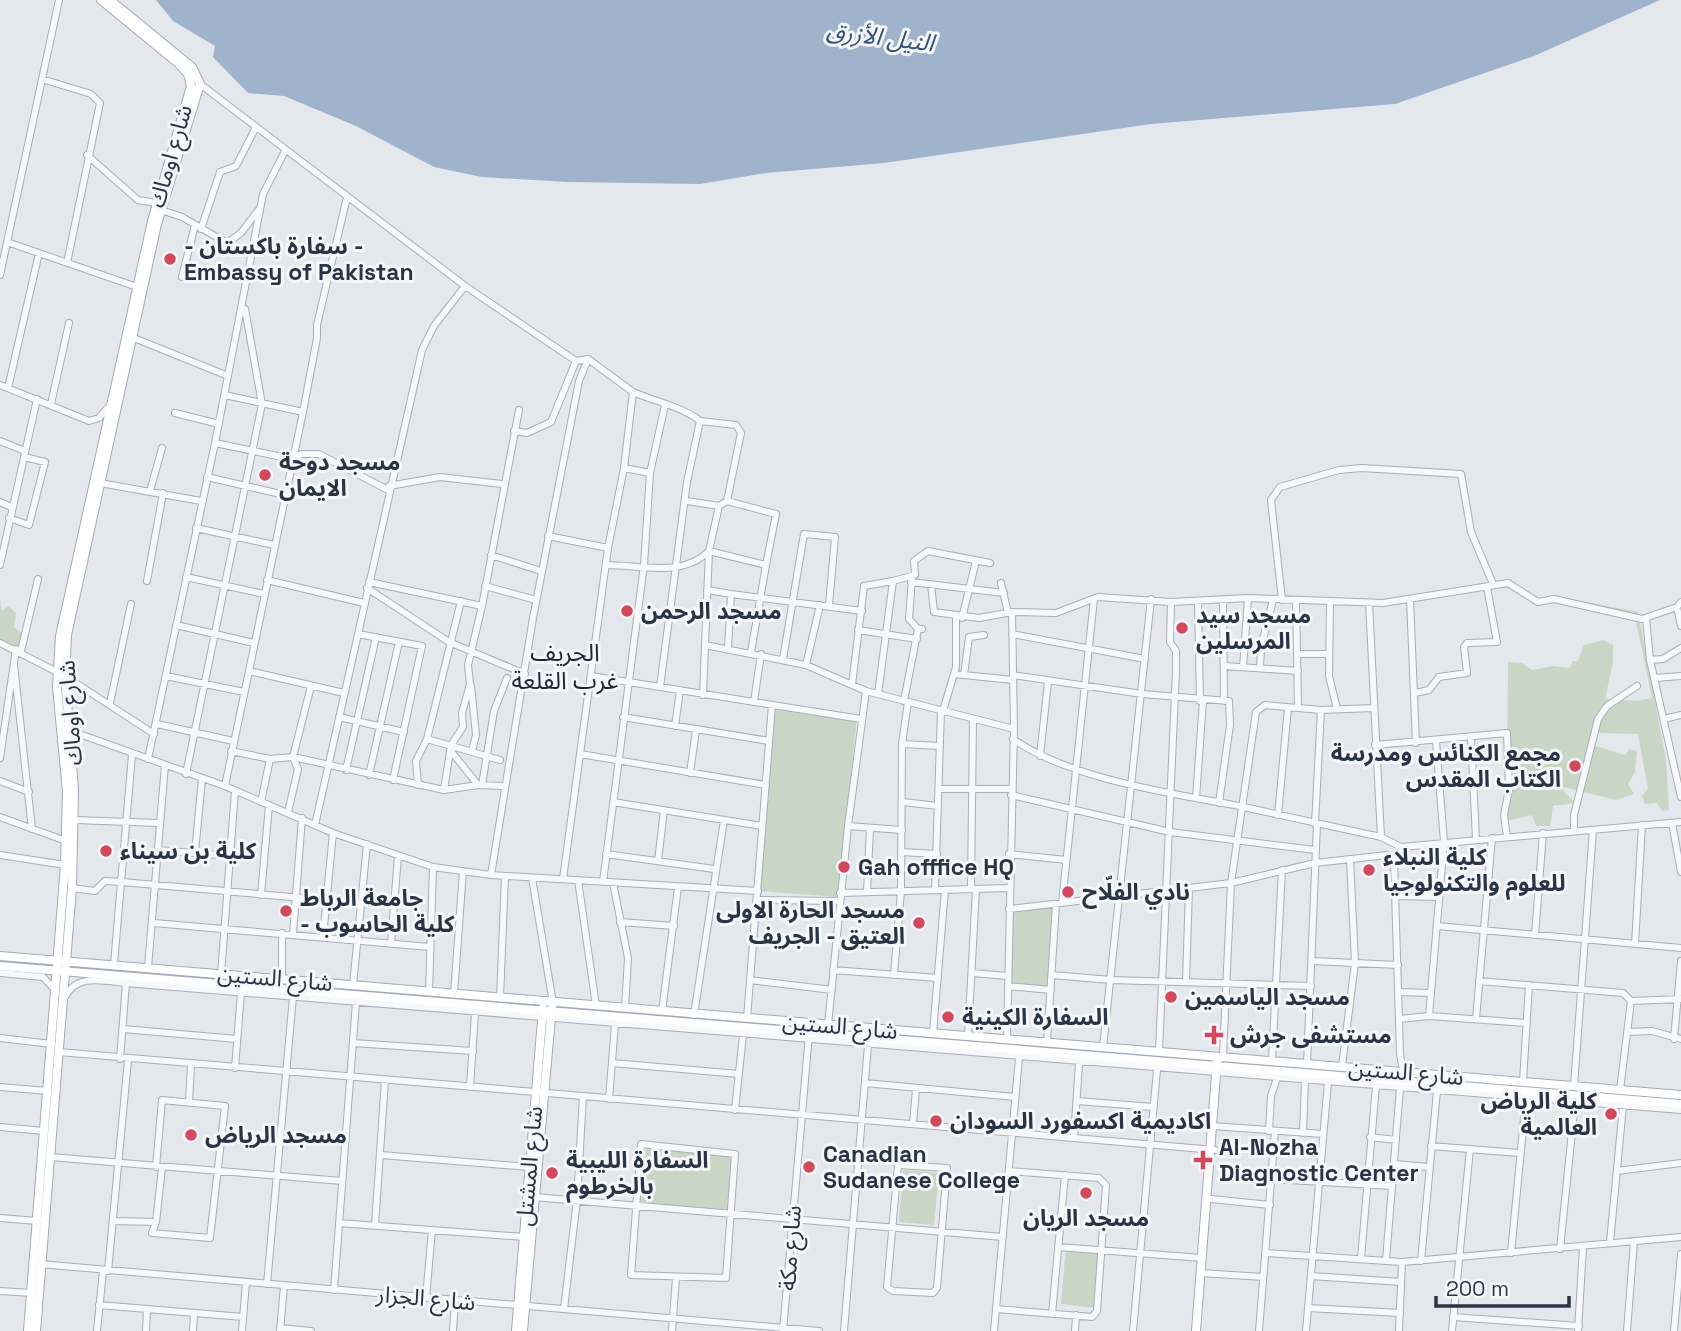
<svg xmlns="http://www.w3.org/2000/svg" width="1681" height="1331" viewBox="0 0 1681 1331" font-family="'Space Grotesk','Noto Sans Arabic',sans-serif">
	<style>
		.green { fill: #c9d6c5 }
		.water { fill: #9fb4cc }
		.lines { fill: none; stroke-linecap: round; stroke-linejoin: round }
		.minor-casing { stroke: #a9aeb7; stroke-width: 8 }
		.major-casing { stroke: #a3abb8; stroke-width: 10 }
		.minor { stroke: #f7f8fa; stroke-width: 6 }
		.major { stroke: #fff; stroke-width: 8 }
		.poi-dot { fill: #d1495b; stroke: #f4f6f9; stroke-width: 2.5 }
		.labels { text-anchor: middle; stroke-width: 6; stroke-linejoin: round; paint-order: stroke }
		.street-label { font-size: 23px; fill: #2b3445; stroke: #f4f6f9 }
		.poi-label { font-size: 23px; font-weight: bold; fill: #2b3445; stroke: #f4f6f9; text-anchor: start }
		.water-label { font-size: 24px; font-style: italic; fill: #34527a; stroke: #f4f6f9 }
		.neighbourhood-label { font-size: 24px; fill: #1d2536; stroke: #f4f6f9 }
	</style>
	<rect width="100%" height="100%" fill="#e4e7ec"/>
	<!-- green -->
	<path class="green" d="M0 598 2 611 8 606 16 613 14 627 23 634 20 649 0 639Z
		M1581 601 1638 612 1666 760 1669 810 1662 811 1657 803 1645 804 1642 796 1648 789 1638 734 1598 733 1596 746 1625 755 1629 749 1637 751 1635 772 1628 784 1634 794 1616 800 1559 786 1575 803 1553 806 1550 826H1536L1532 815 1507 821 1508 662 1522 663 1532 670 1553 666 1570 668 1573 661H1578L1584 645 1603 640 1613 645V662L1605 699 1637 701 1652 698 1636 621 1577 608Z
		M776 705 857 717 838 897 760 891Z
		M1055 907 1048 987 1012 984V912Z
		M646 1148 732 1154 729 1213 641 1205Z
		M903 1170 939 1173 934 1225 899 1222Z
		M1066 1246 1099 1249 1094 1308 1061 1304Z"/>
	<!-- water -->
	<path class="water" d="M156 0H1660L1534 56 1395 104 1151 124 884 163 766 173 700 184 568 182 482 177 448 170 434 167 356 126 284 96 248 93 213 57 215 46 173 21Z"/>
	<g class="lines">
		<defs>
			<path id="minor" d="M42 79 91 94 100 103 67 263
				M200 84 465 286 576 361 588 359 579 381 533 618 491 875
				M87 155 138 200 156 203
				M161 210 182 217 227 243 241 233 260 208
				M201 229 220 172 236 166 255 129
				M7 242 137 287
				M0 275 59 0
				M182 277 195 225
				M134 338 228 376
				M0 385 89 421 99 418 110 405
				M8 388 39 253
				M633 392C656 402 681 406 700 421L687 482 660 687
				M225 395 303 412
				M51 404 69 323
				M175 413 219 424
				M700 421 736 425 741 433 727 501
				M514 431 527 433 551 422 576 361
				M0 441 25 451
				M215 443 287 458 303 454H319L388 490
				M624 468 650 473
				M207 477 285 495
				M100 483 201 501
				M389 486 440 477 502 484
				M150 491 162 448
				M687 501 719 506 727 501 776 514 766 565
				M0 502 11 507
				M9 518 29 525 45 462 24 457
				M196 528 274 545
				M548 536 608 548
				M491 555 541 571
				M0 565 37 399
				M606 565C641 565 682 578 709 551L766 565 751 652
				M186 577 264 594
				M912 578 909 619 918 629
				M267 580 364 603
				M147 581 163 493
				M893 581 915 575 914 561 928 551 990 563
				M369 582 482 606 519 410
				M911 582 1004 593
				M1001 583 1008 613
				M931 584 934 612 979 618 1012 612 1056 613 1098 597 1171 602 1248 598 1383 603 1508 583 1538 602 1554 599 1642 619 1677 607 1681 602
				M485 586 536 600
				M367 588 449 642 525 674
				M707 590 731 594
				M1410 599 1416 743
				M1223 600 1224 701
				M1282 600 1271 500 1280 487 1339 470 1362 468 1461 474 1471 532 1493 584
				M1296 601 1298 708
				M1198 602 1200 701
				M1330 602 1329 676 1337 709
				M1369 603 1381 837
				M1677 607 1681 626
				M962 618 976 561
				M1646 618 1650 660 1681 797
				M176 625 254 643
				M858 630 917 639
				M358 634 422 646 393 780
				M1012 634 1145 659
				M0 643 65 676 154 734
				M705 645 709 551 719 506
				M728 648 731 594 862 611
				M21 651 38 579
				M1297 654H1329
				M783 659 804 534 835 537 829 605
				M1650 660 1663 659 1681 648
				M14 665 32 829
				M806 665 820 605
				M1224 666 1298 671
				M1243 667 1248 598
				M1260 668 1261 647 1273 600
				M249 671 344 693
				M954 674 1013 680
				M964 675 969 637 984 635
				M1013 675 1142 694 1229 701 1230 725 1219 803
				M166 676 244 692
				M591 676 861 719
				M1655 678 1681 676
				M852 685 864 586 893 581 878 694
				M311 686 293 757 444 790 478 785 504 786
				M471 686 476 735 472 751
				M1415 693 1429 690 1439 677 1467 673 1464 647 1467 643 1497 642 1487 587
				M703 695 705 645 806 665 866 691 1014 729
				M904 701 918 629H922
				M754 702 761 654
				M110 703 131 604
				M943 711 956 667V615
				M339 717 404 732
				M623 717 769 741
				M1664 719 1681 715
				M157 724 233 741
				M675 726 680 690
				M71 731 225 786 333 833 433 867 491 875 758 891
				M1471 737 1476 839
				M427 739 500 760
				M1013 739C1070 779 1170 793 1239 806 1286 816 1333 827 1381 837L1401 847
				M902 744 940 746
				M1375 745 1507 733 1509 789 1504 815 1507 837
				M231 751 270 759 293 757 298 769 288 812
				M451 751 478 785
				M580 754 766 785
				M1040 756 1048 682
				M0 758 16 649
				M148 759 215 443 263 194 285 151
				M346 770 376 637
				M690 773 696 730
				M186 774 262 404 245 309
				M369 775 399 642
				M0 781 29 792
				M418 785 416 761 427 739 461 601
				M482 785 494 711 507 678
				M225 786 303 412 317 338V325L347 197
				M939 789H1012
				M444 790 451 745 463 727 462 713 470 684 468 665 482 606
				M1011 795 1170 832 1315 850
				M1196 798 1203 701
				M261 802 270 759
				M613 802 762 826
				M903 802 938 806
				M1278 815 1288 708
				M0 817 66 841
				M74 820 159 823
				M1672 823 1681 872
				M1315 824 1321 710
				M315 825 422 350 434 326 465 286
				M848 826 902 830
				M1574 831V815L1598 719 1607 706 1637 686
				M158 850 231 856
				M901 852 937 854
				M195 853 202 779
				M606 854 714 869
				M1009 854 1066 860
				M0 855 65 865
				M658 861 664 810
				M532 878 553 1003
				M563 879 608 548 624 468 633 392 588 359
				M578 880 596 1006
				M603 882 644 565 650 473 665 405
				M613 883 628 958 625 1008
				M72 888 95 891 105 881 122 882 326 900
				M971 889 973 719
				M935 890 941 711
				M867 892 870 828
				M840 893 1008 888
				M261 895 269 805
				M1397 896 1439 897
				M757 900 840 901
				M1062 903 1094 599
				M1009 909 1231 883 1315 863 1387 855 1394 859
				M620 922 674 926
				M154 923 430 947
				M1437 926 1681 948
				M293 934 302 818
				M1535 935 1543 833
				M323 937 333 833
				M391 944 398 856
				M1635 944 1642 825
				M1312 961 1398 965
				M114 964 132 755
				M148 967 165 765
				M833 970 938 978
				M0 973 43 977 55 990
				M972 973 1008 976
				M221 974 235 791
				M894 975 901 891 902 744 908 702
				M1052 975 1111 980 1311 986
				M282 979V933
				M750 980 832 990
				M1186 981 1189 888
				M1479 981 1623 993 1631 1001 1681 999
				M353 985 367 844
				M1008 986 1051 990
				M429 992 433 867
				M1399 992 1431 993
				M454 994 463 871
				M65 997C77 973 103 981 126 983L1681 1110
				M500 998 505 876
				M662 1011 678 887
				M694 1015 724 820
				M1429 1016 1444 842 1436 741
				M747 1018 772 705
				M1399 1019 1429 1016 1527 1023
				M1476 1019 1492 838
				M828 1025 848 826 866 691
				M123 1029 237 1039
				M1627 1032 1652 1031 1681 1039
				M933 1033 945 890
				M968 1036 976 889
				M0 1038 52 1044
				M1007 1039 1014 729 1012 612
				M1674 1039 1681 961
				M1047 1042 1056 904
				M353 1043 473 1051
				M1103 1047 1151 599
				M1159 1051 1176 671V651L1170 642 1171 602
				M59 1052 583 1096
				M1223 1056 1231 883 1256 712 1265 705 1321 710 1374 708
				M120 1059 126 983
				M1272 1060 1282 870
				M612 1063 739 1074
				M1079 1063 1074 1138 1215 1150
				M1307 1063 1317 824
				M1342 1066 1355 963 1350 859
				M235 1068 241 993
				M1410 1072 1402 1065 1400 1054 1394 859 1401 847 1681 822
				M1523 1081 1529 985
				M865 1083 1015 1097
				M1574 1086 1593 830
				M0 1087 48 1091
				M470 1087 475 1013
				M1620 1090 1631 1001
				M609 1099 615 1024
				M1077 1101 1153 1107
				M189 1102 191 1065
				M735 1110 743 1035
				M913 1124 916 1089
				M1212 1126 1323 1134
				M0 1127 45 1131
				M1269 1131 1271 1096 1277 1078
				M1303 1133 1305 1080
				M1370 1137 1396 1140
				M641 1144 735 1154 726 1278 631 1275Z
				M1431 1146 1519 1153
				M381 1155 529 1167
				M50 1157 342 1181
				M1394 1164 1428 1167
				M898 1165 947 1168 937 1288 933 1293 893 1291 887 1287Z
				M1617 1171 1681 1163
				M1272 1179 1392 1186
				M534 1197 1003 1237
				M1211 1199 1270 1205
				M0 1218 38 1221
				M114 1221 156 1222 152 1233 210 1238 225 1106 162 1100 156 1167
				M156 1222 162 1168
				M339 1223 524 1237
				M375 1225 385 1080
				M1610 1242 1623 1106
				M1058 1247 1202 1258
				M1560 1249 1575 1102
				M1266 1253 1402 1262 1681 1237
				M1511 1253 1526 1098
				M1361 1258 1376 1086
				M1386 1260 1400 1088
				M1421 1261 1437 1091
				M39 1264 819 1331
				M108 1271 128 1060
				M1200 1273 1263 1277
				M1311 1276 1401 1282
				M267 1284 293 997
				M334 1290 356 1002
				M0 1291 32 1293
				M426 1298 432 1230
				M99 1305 243 1317
				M1308 1308 1400 1313
				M564 1309 577 1200 583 1096 1074 1138
				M996 1309 1092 1317 1097 1311 1106 1185 1099 1178 1009 1171
				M1052 1314 1065 1175
				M1453 1317 1579 1326
				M280 1328 311 1331
				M97 1331 103 1271
				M146 1331 147 1309
				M193 1331 194 1314
				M242 1331 246 1282
				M280 1331 284 1286
				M453 1331 455 1301
				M672 1331 676 1278
				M783 1331 810 1023
				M844 1331 868 1045
				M994 1331 1019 1058
				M1075 1331 1076 1315
				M1133 1331 1157 1070
				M1259 1331 1275 1131
				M1306 1331 1328 1082
				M1399 1331 1402 1262
				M1452 1331 1470 1149
				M1578 1331 1583 1247
				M1627 1331 1634 1241
				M1674 1331 1681 1254"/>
			<path id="major" d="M0 956 1681 1095
				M0 966 1681 1104
				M28 1331 65 865 67 791 57 687 60 636 152 221 191 86 188 74 179 64 101 0
				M36 1331 72 888 74 790 65 676 67 635 157 224 200 84 192 67 110 0
				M516 1331 543 1008
				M523 1331 552 1006
				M1196 1331 1217 1062"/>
		</defs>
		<!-- minor casing -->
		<use href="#minor" class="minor-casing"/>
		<!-- major casing -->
		<use href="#major" class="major-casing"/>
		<!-- minor -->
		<use href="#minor" class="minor"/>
		<!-- major -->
		<use href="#major" class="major"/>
	</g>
	<!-- markers -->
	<g class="poi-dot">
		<circle cx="170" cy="259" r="7"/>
		<circle cx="265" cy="475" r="7"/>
		<circle cx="627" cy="611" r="7"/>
		<circle cx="1182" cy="628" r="7"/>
		<circle cx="1575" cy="766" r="7"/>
		<circle cx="106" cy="851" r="7"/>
		<circle cx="844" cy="867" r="7"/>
		<circle cx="1369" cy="870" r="7"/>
		<circle cx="1068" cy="892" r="7"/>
		<circle cx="286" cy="911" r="7"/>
		<circle cx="919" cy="923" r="7"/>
		<circle cx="1171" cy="997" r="7"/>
		<circle cx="948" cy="1017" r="7"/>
		<path d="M1210.5 1024.5h7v7h7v7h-7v7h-7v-7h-7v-7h7z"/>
		<circle cx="1611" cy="1114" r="7"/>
		<circle cx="936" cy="1121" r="7"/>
		<circle cx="191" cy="1135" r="7"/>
		<path d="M1199.5 1149.5h7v7h7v7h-7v7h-7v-7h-7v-7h7z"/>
		<circle cx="809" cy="1167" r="7"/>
		<circle cx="552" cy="1173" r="7"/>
		<circle cx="1086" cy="1193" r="7"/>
	</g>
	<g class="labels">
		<!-- street labels -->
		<g class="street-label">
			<text transform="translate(170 156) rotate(-74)" y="8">شارع اوماك</text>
			<text transform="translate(70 713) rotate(-94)" y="8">شارع اوماك</text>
			<text transform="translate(275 978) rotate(5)" y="8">شارع الستين</text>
			<text transform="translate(840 1026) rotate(5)" y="8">شارع الستين</text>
			<text transform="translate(1406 1072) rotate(5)" y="8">شارع الستين</text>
			<text transform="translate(529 1166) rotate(-85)" y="8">شارع المشتل</text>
			<text transform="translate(790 1248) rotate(-86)" y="8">شارع مكة</text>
			<text transform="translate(426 1298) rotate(5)" y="8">شارع الجزار</text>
		</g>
		<!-- poi labels -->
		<g class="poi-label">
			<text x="184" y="254">- سفارة باكستان -<tspan x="184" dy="26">Embassy of Pakistan</tspan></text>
			<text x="279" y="470">مسجد دوحة<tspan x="279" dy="26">الايمان</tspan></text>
			<text x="641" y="619">مسجد الرحمن</text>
			<text x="1196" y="623">مسجد سيد<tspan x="1196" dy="26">المرسلين</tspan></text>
			<text x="1561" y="761" text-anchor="end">مجمع الكنائس ومدرسة<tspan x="1561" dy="26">الكتاب المقدس</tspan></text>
			<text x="120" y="859">كلية بن سيناء</text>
			<text x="1383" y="865">كلية النبلاء<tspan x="1383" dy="26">للعلوم والتكنولوجيا</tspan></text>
			<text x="858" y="875">Gah offfice HQ</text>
			<text x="1082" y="900">نادي الفلّاح</text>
			<text x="300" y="906">جامعة الرباط<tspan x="300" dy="26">- كلية الحاسوب</tspan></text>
			<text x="905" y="918" text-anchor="end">مسجد الحارة الاولى<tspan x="905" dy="26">العتيق - الجريف</tspan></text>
			<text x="1185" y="1005">مسجد الياسمين</text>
			<text x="962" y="1025">السفارة الكينية</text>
			<text x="1230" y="1043">مستشفى جرش</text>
			<text x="1597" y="1109" text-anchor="end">كلية الرباض<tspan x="1597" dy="26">العالمية</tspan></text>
			<text x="950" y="1129">اكاديمية اكسفورد السودان</text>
			<text x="205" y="1143">مسجد الرياض</text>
			<text x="1219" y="1155">Al-Nozha<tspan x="1219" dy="26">Diagnostic Center</tspan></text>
			<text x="823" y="1162">Canadian<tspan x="823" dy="26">Sudanese College</tspan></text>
			<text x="566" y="1168">السفارة الليبية<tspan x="566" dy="26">بالخرطوم</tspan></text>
			<text x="1086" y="1226" text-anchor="middle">مسجد الريان</text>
		</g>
		<!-- water labels -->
		<g class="water-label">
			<text transform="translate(880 37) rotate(7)" y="8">النيل الأزرق</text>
		</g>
		<!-- neighbourhood labels -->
		<g class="neighbourhood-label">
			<text x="565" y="661">الجريف<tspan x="565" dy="28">غرب القلعة</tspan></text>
		</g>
	</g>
	<!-- scale -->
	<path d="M1436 1296v10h133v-10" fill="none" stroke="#2b3445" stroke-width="3.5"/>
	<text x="1446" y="1296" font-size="21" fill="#2b3445" stroke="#f4f6f9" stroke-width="5" paint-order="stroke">200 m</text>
</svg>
